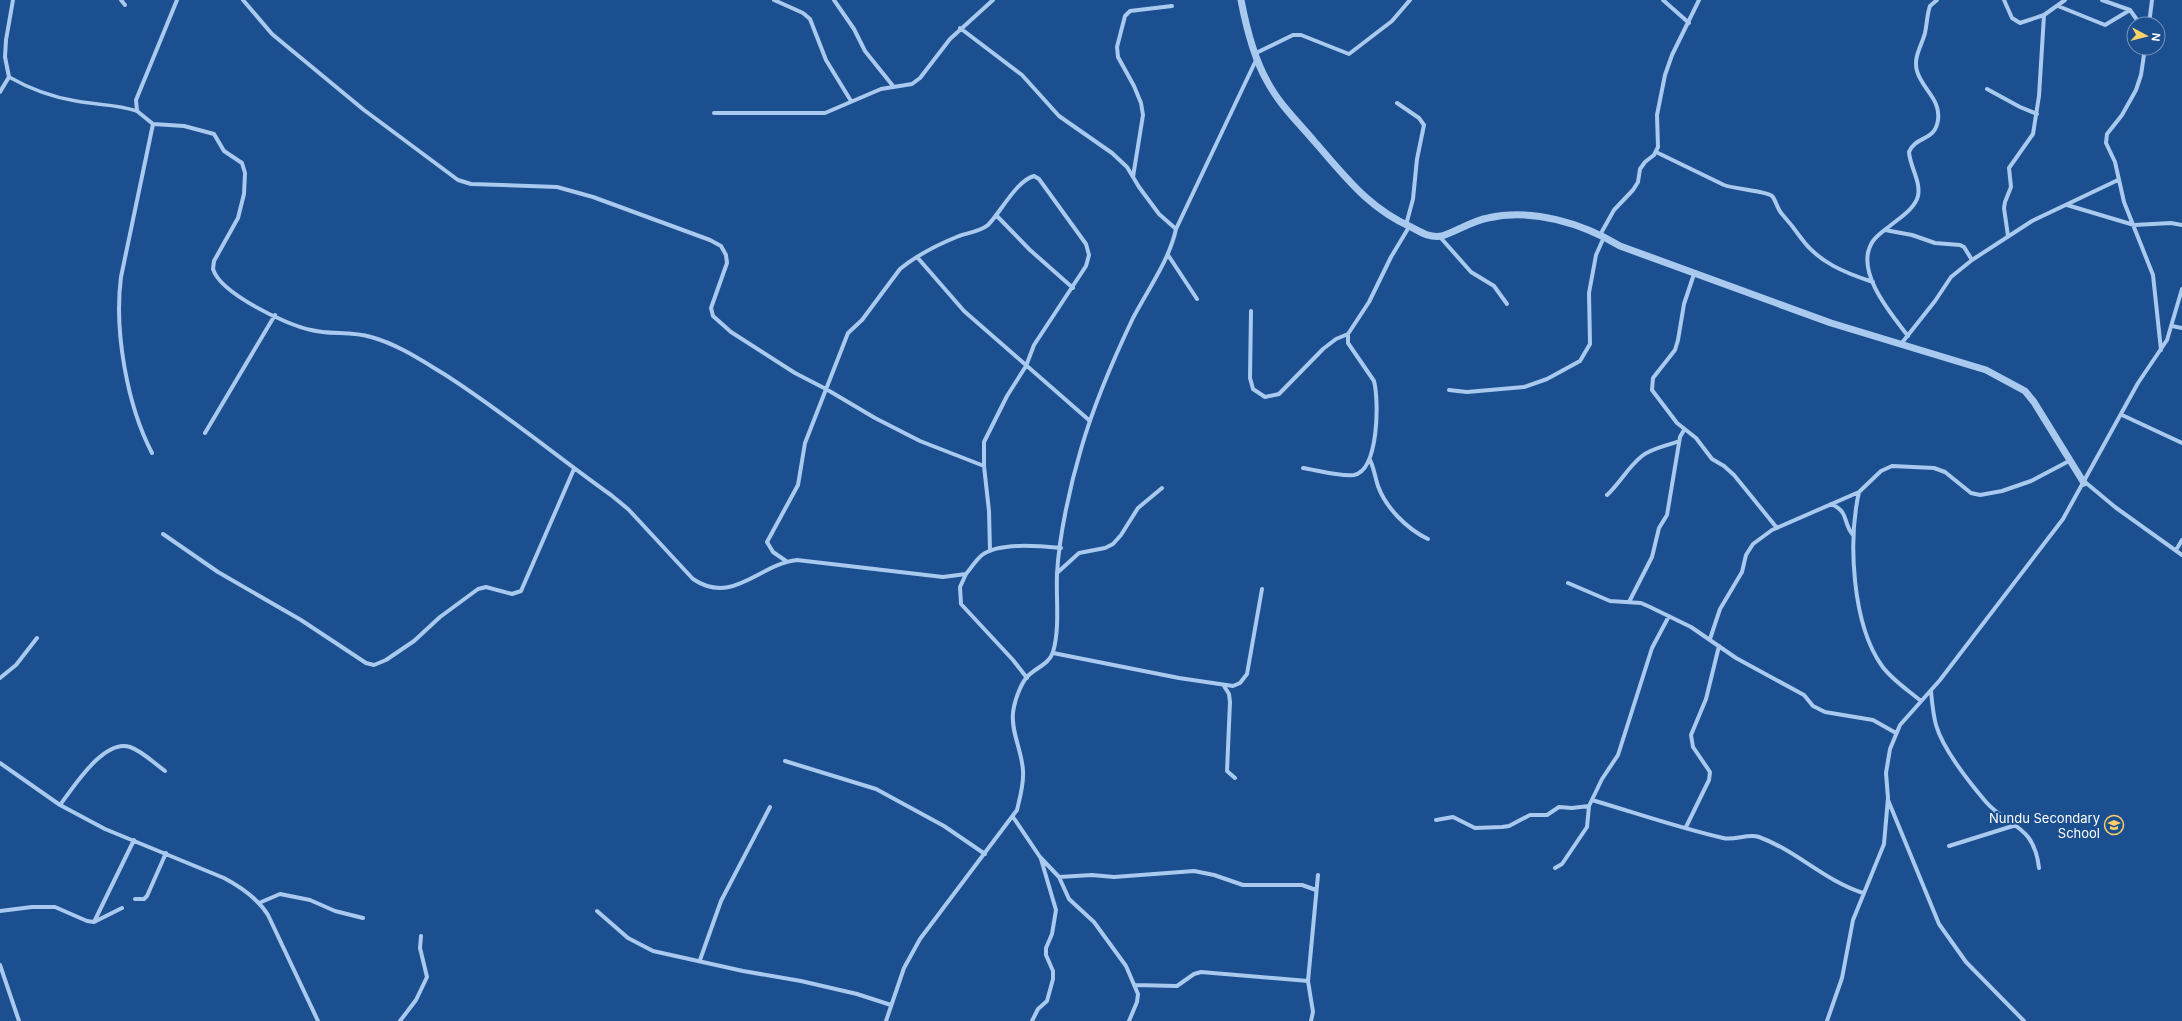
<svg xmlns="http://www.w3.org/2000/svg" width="2182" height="1021" viewBox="0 0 2182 1021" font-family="Inter,sans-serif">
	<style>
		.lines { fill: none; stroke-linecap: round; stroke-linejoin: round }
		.pedestrian { stroke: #a9c9ee; stroke-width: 3.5 }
		.minor { stroke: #a9c9ee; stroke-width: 4 }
		.tertiary { stroke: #a9c9ee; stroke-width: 7 }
		.labels { text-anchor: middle; stroke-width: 4; stroke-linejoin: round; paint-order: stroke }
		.poi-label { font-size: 13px; fill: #fff; stroke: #1b4f8f; text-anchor: end }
	</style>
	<rect width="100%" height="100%" fill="#1b4f8f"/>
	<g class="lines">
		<!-- pedestrian -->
		<path class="pedestrian" d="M9 77C30 89 52 97 76 101 96 105 117 104 137 111"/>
		<!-- minor -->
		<path class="minor" d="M121 0 125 5
			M243 0 272 34 364 110 458 180 471 184 557 187 593 197 710 240 721 246 726 255 727 263 711 308 713 316 731 332 795 373 826 389 875 418 920 441 984 466
			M774 0 803 13 810 19 826 60 851 101
			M834 0 854 29 865 51 893 86
			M1663 0 1689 23
			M2004 0 2012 18 2020 23 2044 15 2065 0
			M2102 0 2130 10 2140 24
			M2058 6 2105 25 2130 10
			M2149 24 2152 0
			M960 28 1022 75 1059 116 1112 153 1127 167 1139 187 1159 214 1176 229
			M2145 48 2141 75 2136 90 2122 115 2107 134 2106 143 2115 162 2124 202 2153 275 2161 350
			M1256 53 1293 35H1301L1349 54 1392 21 1410 0
			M1987 89 2020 107 2037 114
			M0 92 9 77 5 57 6 40 13 0
			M1397 103 1419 118 1424 125 1417 159 1413 199 1406 225
			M714 113H825L881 89 912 84 920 78 950 39 993 0
			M153 124 184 126 214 134 224 151 242 163 245 173 244 194 238 218 214 261 213 269C220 293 286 325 311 330 330 335 351 331 371 337 397 344 421 360 444 374 502 411 555 455 611 495L628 509 693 579C733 606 759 564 797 560L943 577 966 574C971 568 976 560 982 555 999 542 1040 546 1061 548
			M1656 152 1724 185C1734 189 1767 191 1772 196 1776 200 1777 209 1782 214 1790 223 1794 228 1801 238 1818 262 1845 273 1873 282
			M1133 177 1143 115 1141 103 1134 86 1118 57 1117 47 1125 16 1130 11 1172 6
			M2067 205 2134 225 2171 223 2182 225
			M996 215 1030 250 1073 288
			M1885 230 1912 235 1935 243 1960 245 1964 247 1972 260
			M1600 235 1614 210 1633 190 1638 182 1640 169 1645 162 1654 155 1658 147 1657 115 1665 75 1672 55 1699 0
			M2008 236 2004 208 2005 202 2011 187 2009 168 2033 134 2039 96 2044 15
			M1440 237 1471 272 1494 286 1507 304
			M1168 255 1197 299
			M917 257 964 311 1090 421
			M1694 274 1684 304 1678 340 1675 350 1653 378 1652 390 1677 423 1696 438 1712 459 1724 466 1734 475 1777 528
			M1251 311 1250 378 1253 389 1265 397 1279 394 1323 349 1336 339 1348 334
			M2172 326 2182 328
			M1908 336C1891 314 1853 270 1873 241 1878 234 1885 230 1891 225 1901 217 1915 208 1918 196 1921 181 1910 167 1909 152 1916 135 1935 142 1938 120 1941 99 1922 89 1917 71 1913 57 1922 45 1925 33 1927 24 1927 14 1930 6L1937 0
			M1901 344 1935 301 1951 277 1972 260 2032 221 2118 180
			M1449 390 1467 392 1524 387 1547 379 1580 361 1590 344 1589 293 1596 255 1604 237
			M2122 415 2182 443
			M205 433 275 315
			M152 453C127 405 114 331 121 277L153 124 137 111 136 100 177 0
			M1370 460C1374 468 1375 477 1378 486 1386 508 1407 529 1428 539
			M1303 468C1316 470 1341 477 1354 475 1379 470 1379 400 1374 381L1348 343V334L1369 302 1391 257 1409 227
			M2085 482 2115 507 2182 555
			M1859 492C1848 541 1852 624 1882 666 1892 680 1908 690 1921 701
			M1607 495C1620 483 1628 467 1642 456 1652 448 1667 446 1679 441
			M1831 504C1850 512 1842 522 1853 535
			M163 534 218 572 301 620 366 663 374 665 386 660 414 641 440 617 478 589 486 587 512 594 521 591 574 469
			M2176 550 2182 540
			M786 561 773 552 767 542 798 485 805 443 848 333 862 320 900 269C917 255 939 244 959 236 968 233 981 231 988 225 1001 212 1016 181 1034 176L1039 179 1086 244 1089 255 1086 266 1034 345 1026 366 1007 396 984 442V466L989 511 990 551
			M1057 573 1079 553 1105 548 1113 544 1121 535 1138 508 1162 488
			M966 574 960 587 961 604 1013 660 1027 678
			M1568 583 1610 601 1641 603 1650 607 1691 627 1736 658 1804 695 1813 706 1825 712 1873 720 1896 733
			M1629 602 1652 557 1659 528 1667 515 1680 437 1684 430
			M1710 639 1720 609 1742 572 1746 555 1753 544 1772 530 1859 492 1881 471 1892 466 1934 468 1945 472 1971 493 1980 495 2002 491 2031 481 2069 461
			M1053 653 1179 678 1233 686 1240 683 1247 674 1262 589
			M0 678 16 665 37 638
			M1224 686 1229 694 1230 702 1227 771 1235 778
			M1931 691C1932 702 1933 714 1936 725 1943 749 1969 782 1986 802 2009 828 2034 824 2039 868
			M785 761 876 789 944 826 985 854
			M0 763 60 805 105 829 224 878C241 887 258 899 268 915L318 1021
			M1592 800C1636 813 1679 828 1723 838 1735 841 1748 833 1759 837 1797 851 1825 881 1863 893
			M1888 800 1939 924 1966 962 2024 1021
			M60 805C73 788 104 738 130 747 142 751 154 763 165 771
			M1013 817 1040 857 1059 877 1069 899 1094 922 1126 966 1138 994 1137 1002 1129 1021
			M1436 820 1453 817 1475 828 1502 827 1509 826 1530 815H1547L1559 807 1572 808 1589 806
			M1686 827 1709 780 1710 772 1693 747 1691 735 1706 699 1719 646
			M1949 846 2016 825
			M1555 868 1562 864 1587 827 1589 806 1602 779 1618 755 1652 648 1669 616
			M1059 877 1092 875 1114 877 1194 871 1214 875 1243 885H1302L1316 890
			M135 899H144L147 896 166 853
			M259 903 280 894 310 900 335 911 363 918
			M0 911 32 907H55L87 921 94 922 122 908
			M597 911 628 938 653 951 743 971 801 981 857 994 891 1005
			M94 922 134 840
			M700 960 721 901 770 807
			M0 965 19 1021
			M1135 985 1177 986 1194 974 1201 972 1308 981
			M400 1021 416 1000 427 977 420 948 421 936
			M886 1021 904 968 920 939 1017 810C1020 797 1024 784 1023 771 1022 750 1011 733 1013 713 1014 702 1020 686 1026 678 1034 668 1049 665 1053 652 1060 628 1056 600 1057 574 1059 536 1070 486 1081 449 1094 404 1113 360 1133 318 1148 289 1169 261 1176 229L1257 58
			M1032 1021 1038 1009 1047 1001 1053 979V971L1046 955V948L1052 934 1056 910 1041 859
			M1311 1021 1313 1012 1308 981 1318 875
			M1827 1021 1842 978 1853 920 1884 844 1888 798 1886 773 1890 749 1900 725 1940 680 2063 519 2138 383 2167 340 2182 289"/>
		<!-- tertiary -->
		<path class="tertiary" d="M1241 0C1246 26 1254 58 1267 81 1279 104 1298 122 1314 141 1345 176 1367 207 1411 227 1422 233 1430 238 1442 236 1457 231 1472 221 1488 218 1532 208 1582 223 1620 246L1831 323 1986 370 2025 391 2034 402 2084 483"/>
	</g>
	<!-- icons -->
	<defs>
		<symbol id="school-ring" viewBox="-11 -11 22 22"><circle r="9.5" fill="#1b4f8f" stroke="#ffd166" stroke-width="1.5"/><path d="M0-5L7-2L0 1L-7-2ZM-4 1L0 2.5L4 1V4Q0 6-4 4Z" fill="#ffd166"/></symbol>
	</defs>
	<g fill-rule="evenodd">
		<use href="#school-ring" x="2103" y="814" width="22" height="22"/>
	</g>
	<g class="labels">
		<!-- poi labels -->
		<g class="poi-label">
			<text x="2100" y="823">Nundu Secondary<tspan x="2100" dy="15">School</tspan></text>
		</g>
	</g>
	<!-- north arrow -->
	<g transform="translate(2146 36) rotate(97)"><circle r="19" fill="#1b4f8f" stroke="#7695bc"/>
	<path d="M0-3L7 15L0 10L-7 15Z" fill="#ffd166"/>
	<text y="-6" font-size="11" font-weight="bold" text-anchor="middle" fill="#ffffff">N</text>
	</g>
</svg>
